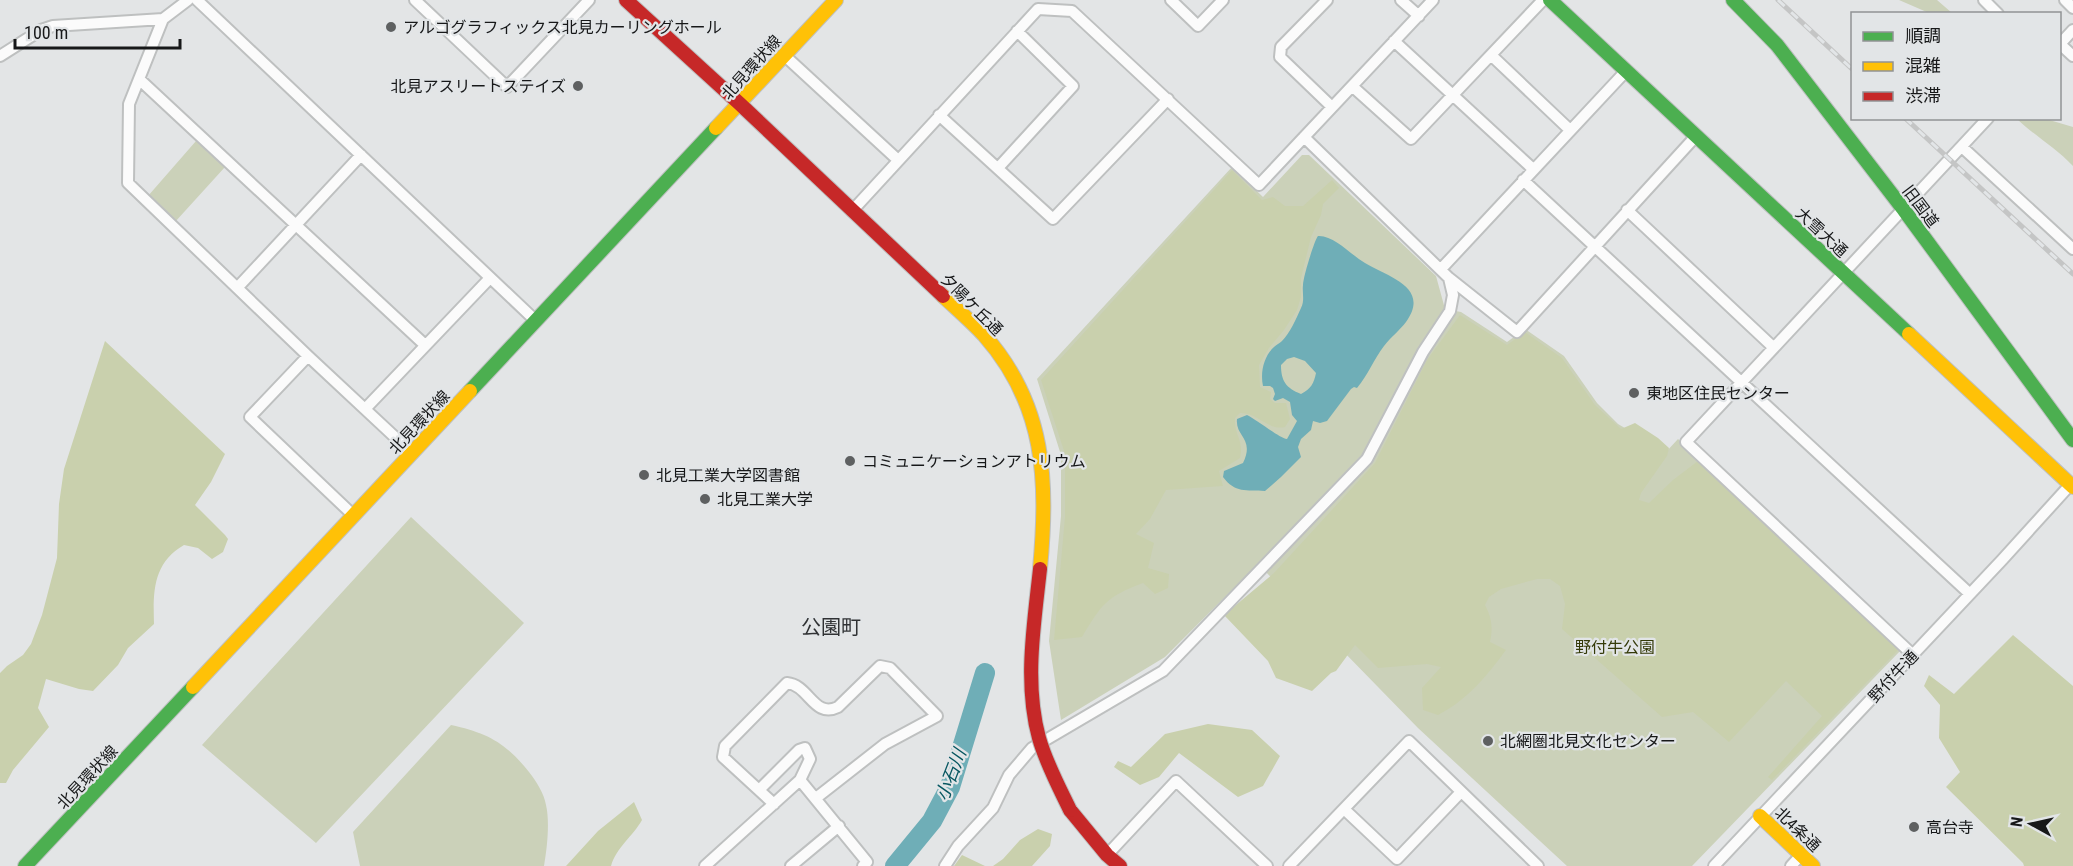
<svg xmlns="http://www.w3.org/2000/svg" width="2073" height="866" viewBox="0 0 2073 866" font-family="'Roboto Condensed','Noto Sans JP',sans-serif">
	<style>
		.green { fill: #cbd1b9 }
		.forest { fill: #c9d0ad }
		.water { fill: #6faeb7; fill-rule: evenodd }
		.lines { fill: none; stroke-linecap: round; stroke-linejoin: round }
		.river { stroke: #6faeb7; stroke-width: 20 }
		.street-casing { stroke: #bec0c0; stroke-width: 14 }
		.fast-casing { stroke: #bec0c0; stroke-width: 16 }
		.slow-casing { stroke: #bec0c0; stroke-width: 16 }
		.jam-casing { stroke: #bec0c0; stroke-width: 16 }
		.street { stroke: #fbfbfb; stroke-width: 10 }
		.fast { stroke: #4caf50; stroke-width: 14 }
		.slow { stroke: #ffc107; stroke-width: 14 }
		.jam { stroke: #c62828; stroke-width: 14 }
		.rail-casing { stroke: #c4c5c5; stroke-width: 5 }
		.rail { stroke: #e2e5e7; stroke-width: 3; stroke-dasharray: 9; stroke-linecap: butt }
		.jam-bridge-casing { stroke: #bec0c0; stroke-width: 16; stroke-linecap: butt }
		.jam-bridge { stroke: #c62828; stroke-width: 14 }
		.poi-dot { fill: #5e6061; stroke: #e2e5e7; stroke-width: 2 }
		.labels { text-anchor: middle; stroke-width: 4.5; stroke-linejoin: round; paint-order: stroke }
		.poi-label { font-size: 16px; fill: #171819; stroke: #e2e5e7; text-anchor: start }
		.street-label { font-size: 16px; fill: #171819; stroke: #e2e5e7 }
		.park-label { font-size: 16px; fill: #343a08; stroke: #e2e5e7 }
		.water-label { font-size: 18px; font-style: italic; fill: #065660; stroke: #e2e5e7 }
		.quarter-label { font-size: 20px; fill: #303234; stroke: #e2e5e7 }
	</style>
	<rect width="100%" height="100%" fill="#e3e5e6"/>
	<!-- green -->
	<path class="green" d="M1899 0H1937L1952 13H1929Z
		M2017 119H2046L2073 127V166C2056 148 2035 136 2017 119Z
		M196 141 225 167 175 222 148 196Z
		M1302 155H1309L1436 276 1445 309 1461 312 1507 342 1525 329 1564 356 1597 403 1618 424 1666 452 1678 439 1901 650 1692 866H1567L1418 728 1258 564 1165 657 1061 720 1049 641 1061 516V455L1037 379 1232 167 1263 197Z
		M411 517 524 623 316 843 202 745Z
		M451 725C487 733 505 742 529 772 536 781 544 793 546 805 550 822 547 849 544 866H360L353 832Z"/>
	<!-- forest -->
	<path class="forest" d="M1232 170 1262 200 1273 197 1285 206H1303L1332 180 1339 188 1323 204 1321 215 1311 237 1301 278V297L1297 310 1284 330 1269 348 1259 365 1260 387 1271 392 1270 399 1275 403H1286L1290 419 1285 427C1268 431 1257 412 1240 413L1235 418C1234 436 1244 439 1240 458L1219 471 1223 486 1166 490 1150 519 1136 534 1154 543 1148 568 1169 574 1168 588 1155 594 1143 583C1106 597 1102 604 1082 637L1054 640 1065 517V454L1041 380Z
		M1460 315 1507 345 1525 332 1562 358 1595 405 1621 429 1635 423 1658 438 1669 448 1667 456 1641 493 1639 500 1649 503 1673 480 1698 461 1898 650 1772 780 1768 777 1822 716 1786 681 1729 742 1693 712 1662 717 1562 629 1565 604 1560 586 1550 579H1537L1501 589 1489 597 1485 605C1492 618 1493 628 1490 642L1506 650C1487 676 1467 700 1438 715L1423 710 1422 688 1441 667 1427 664 1378 668 1355 645 1336 671 1331 673 1312 691 1276 678 1268 661 1224 615 1274 573 1375 463 1427 360Z
		M105 341 225 454 211 482 195 505 225 535 228 539 223 552 212 559 198 548 184 545C153 563 153 591 154 624L128 648 118 665 93 691 79 689 46 679 38 708 49 727 13 770 6 783H0V673L7 666 23 655 31 644 42 615 57 558 59 504 64 469Z
		M2013 635 2073 686V866H2024L2023 863 1946 787 1960 772 1939 738 1940 705 1924 686 1929 675 1954 694Z
		M1208 724 1252 730 1280 756 1263 786 1238 797 1179 753 1159 777 1140 785 1114 767 1118 761 1131 767 1165 734Z
		M634 802 642 820C633 836 616 848 611 866H566L598 831Z
		M1038 829 1052 834 1050 846 1032 866H993L1003 859 1020 840Z
		M962 855 985 866H954Z"/>
	<!-- water -->
	<path class="water" d="M1318 236C1334 235 1351 255 1365 263 1388 277 1431 287 1406 322 1400 330 1391 337 1384 346 1374 359 1368 375 1357 388L1354 387 1351 389 1327 421 1320 423 1313 421 1311 430 1301 439 1298 447 1301 457 1281 477 1265 491C1246 490 1235 493 1223 477L1224 471 1243 463C1255 438 1235 437 1237 419L1247 415C1257 420 1278 437 1287 439L1297 421 1292 415 1290 402 1283 398 1275 401 1273 399 1275 394 1273 388 1270 386H1263C1260 372 1264 356 1274 347 1276 345 1280 343 1282 341 1290 333 1296 319 1301 308 1305 300 1302 293 1303 285 1303 278 1314 241 1318 236ZM1294 357 1305 361 1316 373C1314 383 1311 389 1301 394 1286 388 1281 381 1281 365L1287 359Z"/>
	<g class="lines">
		<!-- river -->
		<path class="river" d="M895 866 932 821 950 787 985 673"/>
		<defs>
			<path id="street" d="M188 0 163 19 129 104 128 183 308 356 412 453
				M197 0 536 321
				M415 0 507 87 589 0
				M1171 0 1198 26 1223 0
				M1327 0 1281 47 1280 57 1332 107
				M1401 0 1419 16
				M1984 0 1998 14
				M2065 0 2073 8
				M1394 41 1533 169
				M2060 44 2073 30
				M2060 44 2073 56
				M784 55 898 160
				M1491 55 1570 130
				M0 56 41 30 53 26 163 19
				M139 79 425 345
				M1352 86 1411 139 1543 0
				M939 115 1053 219 1168 99
				M1304 137 1449 278 1517 332 1696 136
				M1962 147 2073 249
				M998 168 1073 86 1017 31
				M1523 180 1970 594
				M1627 210 1773 347
				M852 211 1038 9 1072 11 1259 185 1433 0
				M1441 269 1626 71
				M238 287 361 155
				M308 356 250 417 353 515
				M365 409 490 278
				M1913 655 1686 442 1988 118
				M800 780 867 862 863 866
				M774 804 723 757 725 746 787 683C809 685 814 719 838 707L880 666 890 668 937 716 885 744 816 798
				M1344 809 1397 859 1461 792
				M1107 855 1176 781 1267 866
				M705 866 800 780 810 759 805 748 799 750 760 789
				M791 866 839 826
				M945 866 958 846 993 808 1009 775 1032 748 1163 671 1367 459 1423 352 1450 311 1453 295 1449 278
				M1289 866 1409 741 1538 866
				M1714 866 2002 560 2070 485
				M1791 866 1801 855"/>
			<path id="fast" d="M1550 0 1909 334
				M1733 0 1777 45 1904 210 2073 440
				M470 391 716 128
				M25 866 193 687"/>
			<path id="slow" d="M716 128 836 0
				M943 296C957 309 971 321 984 335 1046 405 1048 481 1040 569
				M1909 334 2073 487
				M193 687 470 391
				M1760 816 1813 866"/>
			<path id="jam" d="M626 0 740 104 943 296
				M1070 810 1107 855 1120 866"/>
		</defs>
		<!-- street casing -->
		<use href="#street" class="street-casing"/>
		<!-- fast casing -->
		<use href="#fast" class="fast-casing"/>
		<!-- slow casing -->
		<use href="#slow" class="slow-casing"/>
		<!-- jam casing -->
		<use href="#jam" class="jam-casing"/>
		<!-- street -->
		<use href="#street" class="street"/>
		<!-- fast -->
		<use href="#fast" class="fast"/>
		<!-- slow -->
		<use href="#slow" class="slow"/>
		<!-- jam -->
		<use href="#jam" class="jam"/>
		<defs>
			<path id="rail" d="M1778 0 1852 69
				M1905 118 2073 274"/>
		</defs>
		<!-- rail casing -->
		<use href="#rail" class="rail-casing"/>
		<!-- rail -->
		<use href="#rail" class="rail"/>
		<defs>
			<path id="jam-bridge" d="M1040 569C1034 625 1024 683 1039 738 1046 763 1059 787 1070 810"/>
		</defs>
		<!-- jam-bridge casing -->
		<use href="#jam-bridge" class="jam-bridge-casing"/>
		<!-- jam-bridge -->
		<use href="#jam-bridge" class="jam-bridge"/>
	</g>
	<!-- markers -->
	<g class="poi-dot">
		<circle cx="391" cy="27" r="6"/>
		<circle cx="578" cy="86" r="6"/>
		<circle cx="1634" cy="393" r="6"/>
		<circle cx="850" cy="461" r="6"/>
		<circle cx="644" cy="475" r="6"/>
		<circle cx="705" cy="499" r="6"/>
		<circle cx="1488" cy="741" r="6"/>
		<circle cx="1914" cy="827" r="6"/>
	</g>
	<g class="labels">
		<!-- poi labels -->
		<g class="poi-label">
			<text x="403" y="33">アルゴグラフィックス北見カーリングホール</text>
			<text x="566" y="92" text-anchor="end">北見アスリートステイズ</text>
			<text x="1646" y="399">東地区住民センター</text>
			<text x="862" y="467">コミュニケーションアトリウム</text>
			<text x="656" y="481">北見工業大学図書館</text>
			<text x="717" y="505">北見工業大学</text>
			<text x="1500" y="747">北網圏北見文化センター</text>
			<text x="1926" y="833">高台寺</text>
		</g>
		<!-- street labels -->
		<g class="street-label">
			<text transform="translate(751 67) rotate(-48)" y="6">北見環状線</text>
			<text transform="translate(1921 206) rotate(53)" y="6">旧国道</text>
			<text transform="translate(1822 232) rotate(43)" y="6">大雪大通</text>
			<text transform="translate(972 304) rotate(45)" y="6">夕陽ケ丘通</text>
			<text transform="translate(419 422) rotate(-47)" y="6">北見環状線</text>
			<text transform="translate(1893 676) rotate(-47)" y="6">野付牛通</text>
			<text transform="translate(87 777) rotate(-47)" y="6">北見環状線</text>
			<text transform="translate(1798 829) rotate(44)" y="6">北4条通</text>
		</g>
		<!-- park labels -->
		<g class="park-label">
			<text x="1615" y="653">野付牛公園</text>
		</g>
		<!-- water labels -->
		<g class="water-label">
			<text transform="translate(951 775) rotate(-69)" y="6">小石川</text>
		</g>
		<!-- quarter labels -->
		<g class="quarter-label">
			<text x="831" y="634">公園町</text>
		</g>
	</g>
	<!-- legend -->
	<rect x="1851" y="12" width="210" height="108" fill="#e2e5e7" stroke="#919395" stroke-width="1.5"/>
	<rect x="1863" y="32" width="30" height="9" fill="#4caf50" stroke="#919395" stroke-width="1.5"/>
	<text x="1905" y="42" font-size="18" fill="#171819">順調</text>
	<rect x="1863" y="62" width="30" height="9" fill="#ffc107" stroke="#919395" stroke-width="1.5"/>
	<text x="1905" y="72" font-size="18" fill="#171819">混雑</text>
	<rect x="1863" y="92" width="30" height="9" fill="#c62828" stroke="#919395" stroke-width="1.5"/>
	<text x="1905" y="102" font-size="18" fill="#171819">渋滞</text>
	<!-- north arrow -->
	<g transform="translate(2031 824) rotate(278)" stroke="#e2e5e7" stroke-width="4.5" paint-order="stroke">
	<path d="M0-4.5L10 22L0 15L-10 22Z" fill="#171819"/>
	<text y="-9" font-size="16" font-weight="bold" text-anchor="middle" fill="#171819">N</text>
	</g>
	<!-- scale -->
	<path d="M15 39v9h165v-9" fill="none" stroke="#171819" stroke-width="3"/>
	<text x="24" y="39" font-size="18" fill="#171819" stroke="#e2e5e7" stroke-width="4.5" paint-order="stroke">100 m</text>
</svg>
